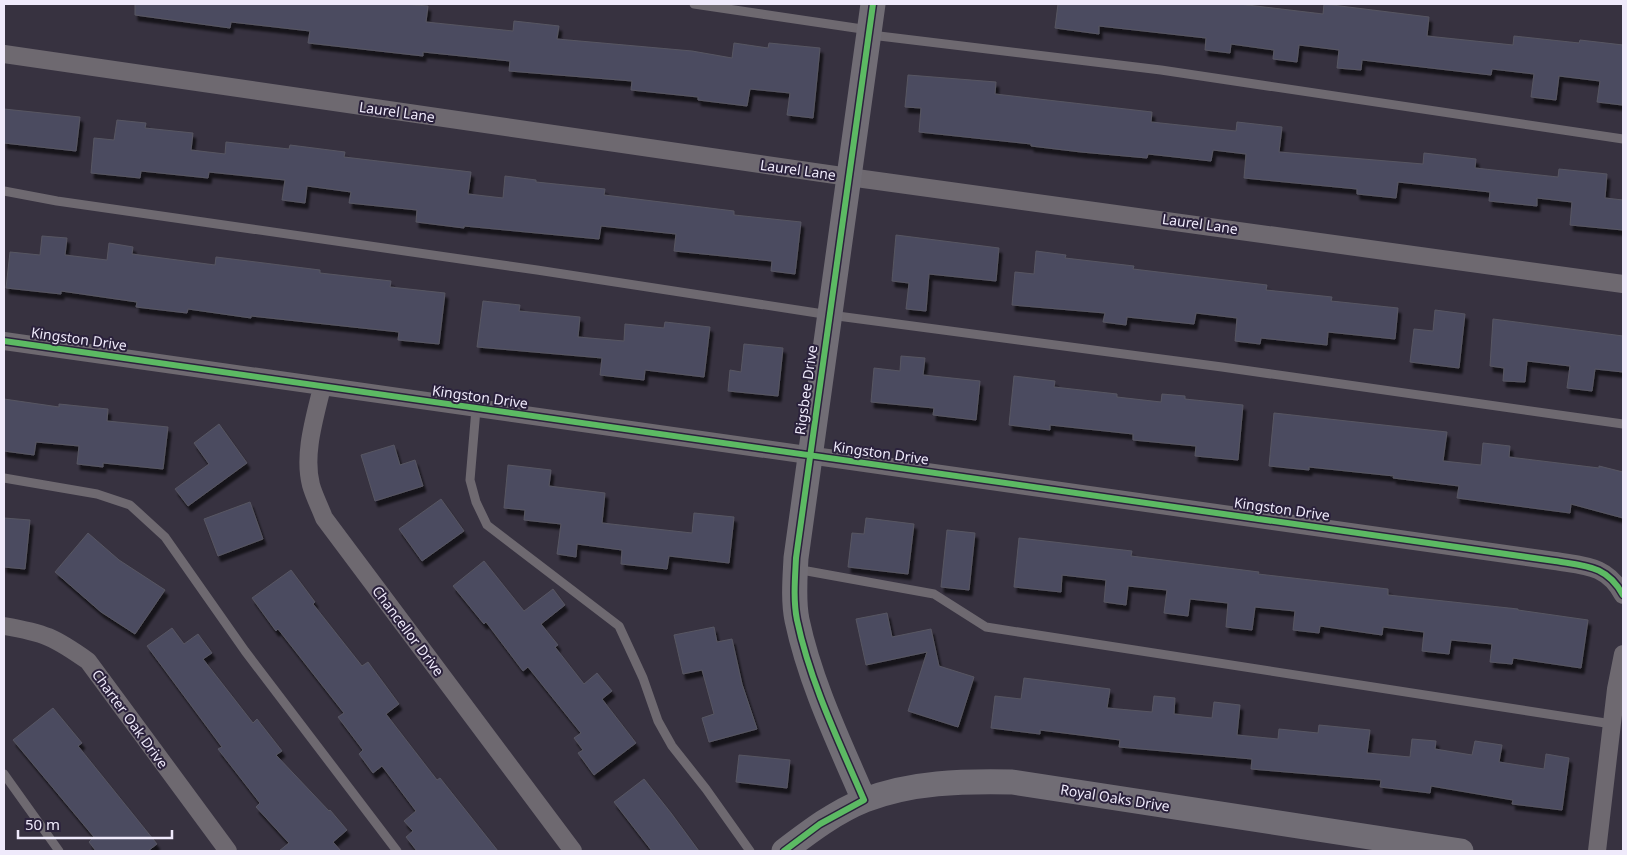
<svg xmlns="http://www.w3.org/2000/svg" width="1627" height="855" viewBox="0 0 1627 855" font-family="'Noto Sans',sans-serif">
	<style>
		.building { fill: #4c4c61; stroke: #575662; filter: url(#shadow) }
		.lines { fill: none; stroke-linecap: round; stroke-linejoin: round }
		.lane { stroke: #6e6970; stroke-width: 9 }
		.street { stroke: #6e6970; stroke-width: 18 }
		.secondary { stroke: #716d75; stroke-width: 25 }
		.cycleway-casing { stroke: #2b223c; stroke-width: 9 }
		.cycleway { stroke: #5cba63; stroke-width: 6 }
		.labels { text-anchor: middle; stroke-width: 4; stroke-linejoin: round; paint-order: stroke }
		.street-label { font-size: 14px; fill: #efeafb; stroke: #2b223c }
	</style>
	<defs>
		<filter id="shadow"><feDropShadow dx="3" dy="5.5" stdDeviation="1" flood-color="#0009"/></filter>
	</defs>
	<rect width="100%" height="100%" fill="#373240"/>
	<!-- building -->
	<path class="building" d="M135 4H403L428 6 426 22 513 31 514 21 559 26 557 39 692 51 732 58 734 43 768 48 769 43 820 48 813 118 787 115 790 93 750 89 747 106 698 100V97L631 90 632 81 509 71 510 61 423 52V56L308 43 310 31 231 22 230 28 135 15Z
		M1058 4H1239L1323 14 1324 4 1429 17 1427 36 1513 45 1514 36 1579 43 1580 40 1623 45 1622 105 1597 102 1600 81 1559 76 1556 100 1531 97 1534 74 1492 69 1491 75 1362 60 1361 70 1337 68 1339 50 1299 45 1297 62 1273 59 1274 50 1231 44 1230 53 1205 50 1206 38 1099 26V34L1055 28Z
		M908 75 996 82 995 94 1152 112 1151 122 1236 131 1237 122 1282 127 1279 152 1423 164 1424 153 1476 159 1475 168 1558 177 1559 169 1607 174 1605 198 1623 200V230L1570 225 1572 202 1537 198V206L1489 201 1490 192 1398 182 1396 198 1357 194V189L1244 178 1246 154 1213 150 1211 161 1148 154 1147 158 1081 152 1031 146V144L919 132 921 108 905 107Z
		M4 109 80 117 76 151 4 143Z
		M117 120 146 123 145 128 193 133 191 150 225 154 226 142 289 149 290 145 345 152 344 157 471 172 468 194 503 198 505 176 536 180V182L605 189 604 195 734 211V215L801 222 795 274 771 271 772 261 674 251 676 234 601 226 599 239 464 226V228L416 222 417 210 349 203 351 192 307 186 305 203 282 200 285 180 209 172 208 178 141 171 140 178 91 173 94 138 114 140Z
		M896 235 999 248 996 281 929 274 926 311 906 309 909 283 892 281Z
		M42 236 67 238 65 255 107 260 109 243 133 247 132 254 215 265 216 257 320 270V273L391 281 390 287 445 293 439 344 398 340 399 332 251 316V318L188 309 187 313 136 307 137 302 61 291V294L6 288 10 252 40 255Z
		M1036 251 1066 255 1065 258 1134 266 1133 269 1267 285 1266 290 1332 297 1331 301 1398 308 1395 339 1328 332 1327 345 1261 338 1260 344 1235 341 1237 318 1196 313 1194 324 1127 317 1126 325 1103 322 1105 313 1012 305 1015 272 1034 274Z
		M483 301 520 305 519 311 580 317 578 337 624 341 625 324 664 328 665 322 710 327 704 377 645 370 644 380 600 375 602 358 477 347Z
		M1435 310 1465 314 1459 368 1410 362 1414 329 1433 331Z
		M1493 319 1623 336V372L1595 369 1592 391 1567 388 1570 366 1527 361 1525 382 1503 381 1504 368 1490 366Z
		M744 344 783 348 778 396 728 391 730 370 741 372Z
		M901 356 925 358 923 375 980 381 976 420 933 415 934 408 871 402 874 368 900 371Z
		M1014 376 1055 381 1054 387 1117 394V397L1161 402 1162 394 1185 396V399L1243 405 1238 460 1195 456 1196 446 1133 440V434L1050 425V430L1009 425Z
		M4 399 59 407V404L108 409 107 421 168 427 163 469 103 463V467L77 464 79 446 36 442 34 455 4 451Z
		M1274 413 1447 432 1443 461 1481 465 1483 443 1510 446 1509 457 1599 468V466L1623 472V518L1571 504 1570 513 1457 498 1459 486 1393 478 1394 476 1309 467V470L1269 466Z
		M219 424 247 463 188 506 175 489 209 464 194 443Z
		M394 445 400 465 415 460 423 486 375 501 361 455Z
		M508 465 551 470 549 486 605 493 602 523 692 533 694 513 734 517 729 563 669 556 667 569 621 564 622 550 577 544 576 557 557 554 561 524 524 520 525 510 504 508Z
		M441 499 464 531 422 561 399 529Z
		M250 502 263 539 218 556 204 519Z
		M4 518 30 520 25 569 4 567Z
		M866 518 914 524 908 574 848 567 852 533 864 534Z
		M947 530 975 533 969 590 941 587Z
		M88 533 119 560 165 590 135 634 101 612 55 572Z
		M1019 538 1132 551 1131 556 1259 572 1258 574 1388 589V595L1518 609V610L1588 620 1581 668 1513 658 1512 664 1490 662 1492 644 1451 640 1449 654 1422 651 1424 632 1383 627 1382 635 1320 626 1319 633 1293 630 1295 611 1255 607 1252 630 1226 627 1228 603 1190 599 1188 616 1164 613 1167 590 1128 586 1126 605 1104 602 1106 580 1062 575 1061 592 1014 587Z
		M484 561 524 611 553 589 565 605 541 624 558 645 555 647 584 684 597 673 612 691 602 699 636 743 594 775 578 753 583 750 574 738 581 733 528 667 523 671 486 622 484 624 453 586Z
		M291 570 315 602 313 604 362 666 368 662 399 704 386 714 437 780 440 778 498 851H417L406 837 413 831 404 821 416 811 382 766 373 773 359 754 363 750 338 717 344 713 278 629 276 631 252 598Z
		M887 613 892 637 931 629 939 666 974 677 958 727 908 711 927 652 866 665 856 619Z
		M714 627 717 642 732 639 742 684 757 729 709 742 702 718 714 714 702 670 683 674 674 635Z
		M172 628 184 644 198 634 212 653 203 659 253 723 257 719 282 751 276 755 329 811 330 810 347 830 333 842 341 851H279L289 843 256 807 260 803 218 749 222 747 147 646Z
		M1024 678 1110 689 1107 708 1152 712 1154 696 1175 698 1174 714 1212 718 1214 702 1240 705 1237 735 1278 739 1279 729 1318 733 1319 725 1370 730 1367 753 1410 757 1412 739 1436 741 1435 749 1472 755 1475 741 1502 745 1499 762 1544 769 1546 754 1569 758 1562 810 1512 804 1513 800 1431 786 1430 793 1380 787 1381 780 1251 769 1252 759 1119 747 1120 740 1040 730V734L991 728 995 696 1021 699Z
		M53 708 82 743 78 746 157 844 148 851H96L89 842 94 837 13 740Z
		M739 755 790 760 787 788 736 782Z
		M644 779 671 813 699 851H652L614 802Z"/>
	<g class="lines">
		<!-- lane -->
		<path class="lane" d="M694 4 869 30
			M871 35 1161 70 1623 139
			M4 191 57 201 537 270 830 315 1222 367 1623 424
			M476 409 470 480 476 502 487 525 619 626 643 678 658 721 672 746 706 789 750 851
			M4 478 97 494 130 505 165 537 245 651 397 851
			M796 569 934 594 986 627 1612 724
			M4 774 59 851"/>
		<!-- street -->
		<path class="street" d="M4 54 849 177 1623 284
			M4 341 1555 561C1585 566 1607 565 1623 595
			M322 387C315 417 303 454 311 485 314 496 320 507 324 518L573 851
			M4 626C45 633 54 637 88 661L228 851
			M1597 851 1616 689 1623 654"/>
		<!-- secondary -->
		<path class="secondary" d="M864 800C839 742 810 682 797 620 793 600 795 578 796 558L873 4
			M784 851C809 832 835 812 865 800 912 782 962 781 1012 782L1461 851"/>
		<defs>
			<path id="cycleway" d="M4 341 1555 561C1585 566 1607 565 1623 595
				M784 851 820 824 864 800C839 742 810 682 797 620 793 600 795 578 796 558L873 4"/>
		</defs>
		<!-- cycleway casing -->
		<use href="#cycleway" class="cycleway-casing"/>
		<!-- cycleway -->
		<use href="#cycleway" class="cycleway"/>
	</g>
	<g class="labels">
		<!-- street labels -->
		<g class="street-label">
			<text transform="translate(397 112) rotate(8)" y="5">Laurel Lane</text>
			<text transform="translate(798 170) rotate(8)" y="5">Laurel Lane</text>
			<text transform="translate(1200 224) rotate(8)" y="5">Laurel Lane</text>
			<text transform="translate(79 339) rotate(8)" y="5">Kingston Drive</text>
			<text transform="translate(806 390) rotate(-82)" y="5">Rigsbee Drive</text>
			<text transform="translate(480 397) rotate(8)" y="5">Kingston Drive</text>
			<text transform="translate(881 453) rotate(8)" y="5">Kingston Drive</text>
			<text transform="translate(1282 509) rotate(8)" y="5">Kingston Drive</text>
			<text transform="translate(408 631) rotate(53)" y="5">Chancellor Drive</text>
			<text transform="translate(130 719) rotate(54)" y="5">Charter Oak Drive</text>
			<text transform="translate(1115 798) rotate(9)" y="5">Royal Oaks Drive</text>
		</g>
	</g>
	<!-- border -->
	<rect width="1627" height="855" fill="none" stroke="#efeafb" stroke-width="10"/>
	<!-- scale -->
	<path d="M18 830v8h154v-8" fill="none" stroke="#efeafb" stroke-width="2.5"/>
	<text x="25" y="830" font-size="15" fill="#efeafb" stroke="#2b223c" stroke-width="4" paint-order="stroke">50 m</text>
</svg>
